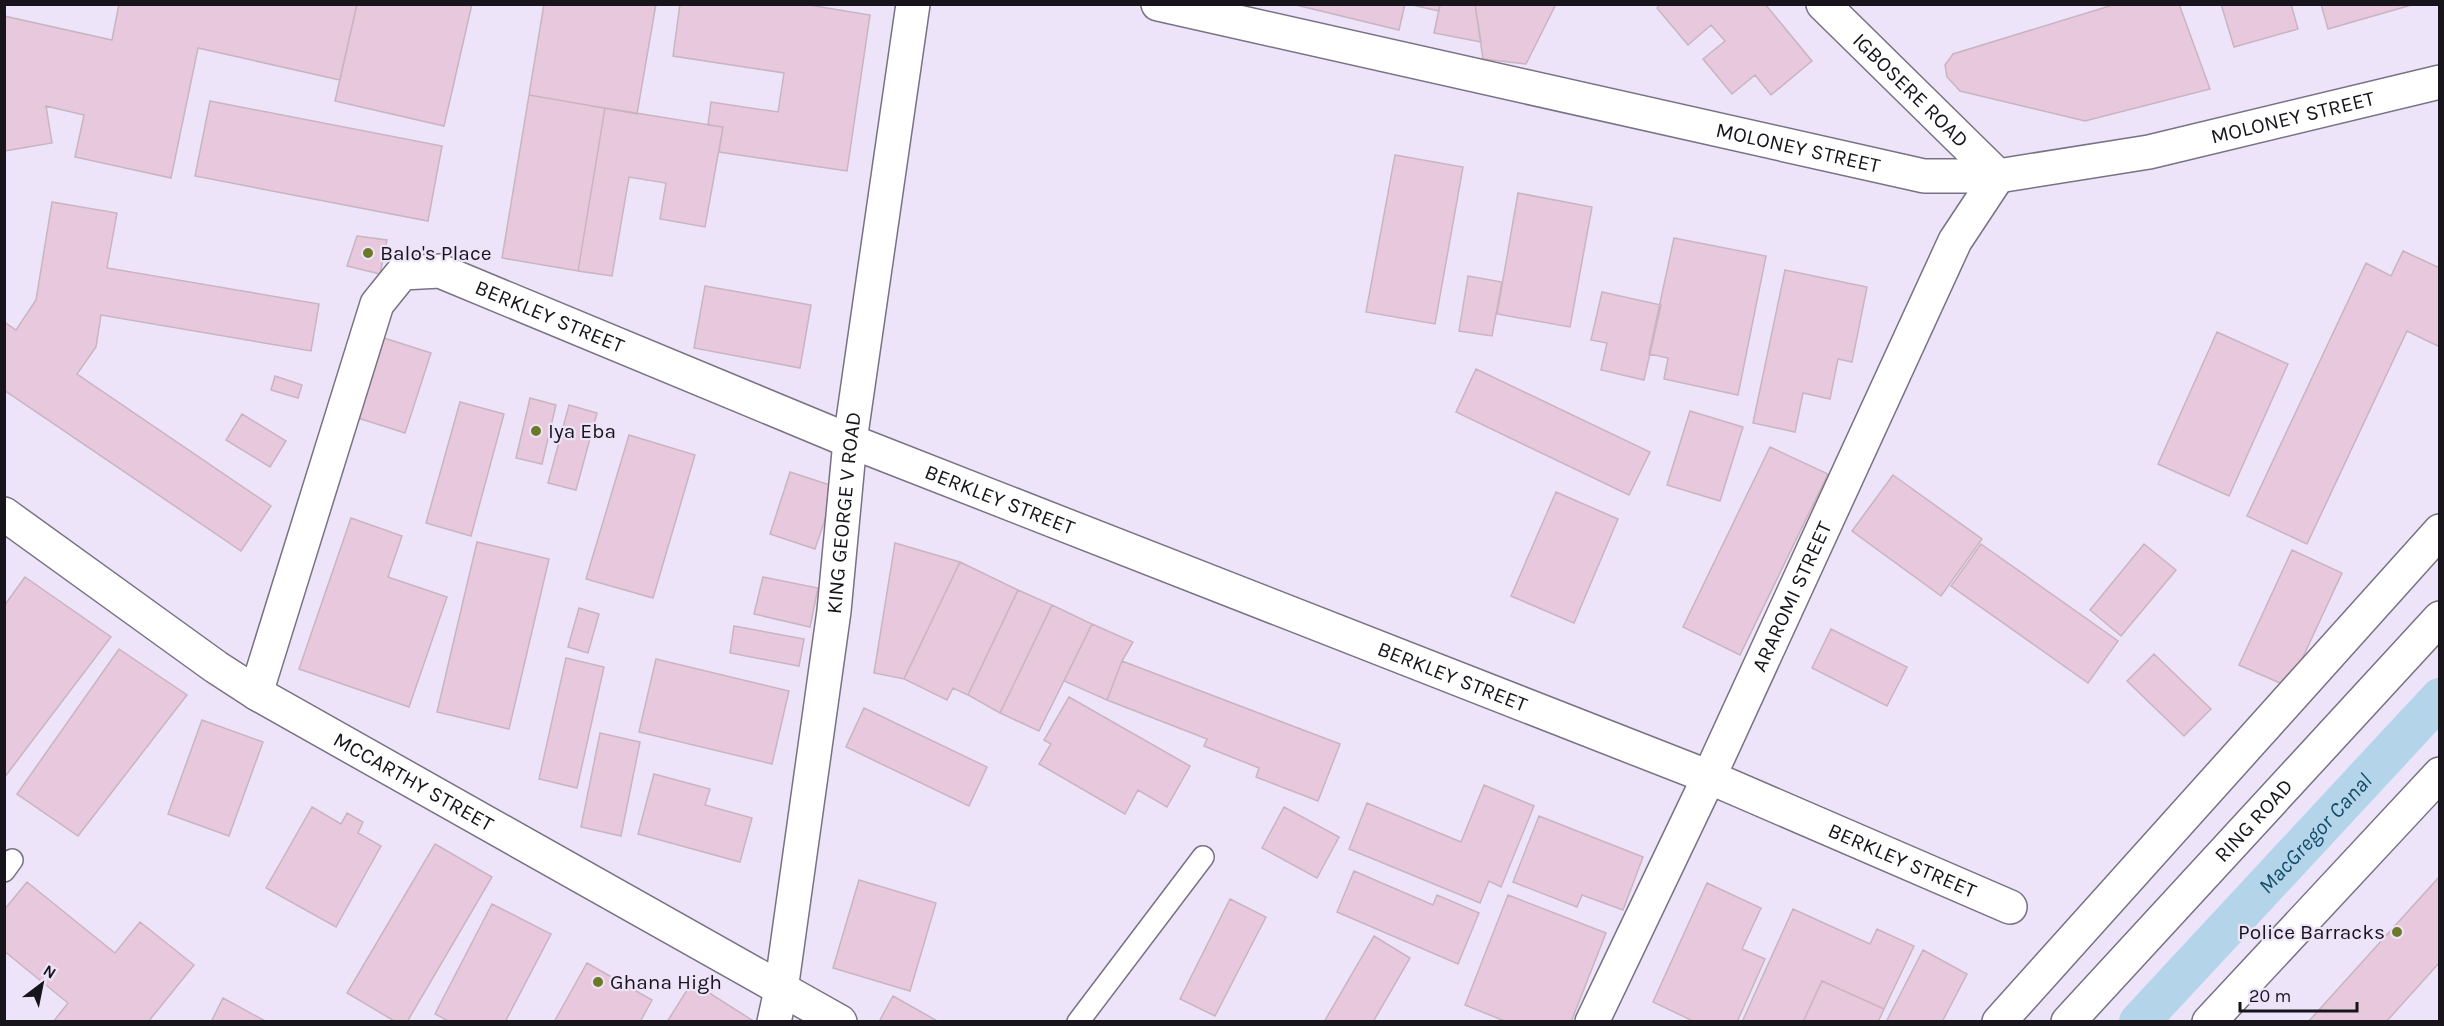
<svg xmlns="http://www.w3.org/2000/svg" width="2444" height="1026" viewBox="0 0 2444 1026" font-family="Karla,sans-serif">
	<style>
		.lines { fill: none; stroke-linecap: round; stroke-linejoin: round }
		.canal { stroke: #b3d4e9; stroke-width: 40 }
		.building { fill: #e8c8dc; stroke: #c9b4c1; stroke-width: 1.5 }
		.service-casing { stroke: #797184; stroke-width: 24 }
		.minor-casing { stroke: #797184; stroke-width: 36 }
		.secondary-casing { stroke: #797184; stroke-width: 36 }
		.motorway-casing { stroke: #797184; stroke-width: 36 }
		.service { stroke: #fff; stroke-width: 21 }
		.minor { stroke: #fff; stroke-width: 33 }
		.secondary { stroke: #fff; stroke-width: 33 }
		.motorway { stroke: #fff; stroke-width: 33 }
		.poi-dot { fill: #6c7926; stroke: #ede4f9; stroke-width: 2 }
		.labels { text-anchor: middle; stroke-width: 4.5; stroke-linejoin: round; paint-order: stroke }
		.street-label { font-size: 21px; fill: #17141b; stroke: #ede4f9 }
		.poi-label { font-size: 21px; fill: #17141b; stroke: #ede4f9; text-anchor: start }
		.water-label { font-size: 22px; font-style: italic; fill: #144d6a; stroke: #ede4f9 }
	</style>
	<rect width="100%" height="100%" fill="#ede4f9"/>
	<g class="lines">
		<!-- canal -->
		<path class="canal" id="s1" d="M2139 1022 2440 698"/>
	</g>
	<!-- building -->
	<path class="building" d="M119 4H357L340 80 198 48 171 178 75 157 84 115 46 106 52 143 4 151V16L112 40Z
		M357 4H472L444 126 335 101Z
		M544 4H656L637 114 529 95Z
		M680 4H803L870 15 847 171 719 152 723 127 708 125 711 102 778 112 784 73 673 56Z
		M1292 4H1405L1399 30Z
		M1408 4H1440L1439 11Z
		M1440 4H1475L1481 42 1434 33Z
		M1475 4H1556L1526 64 1483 59Z
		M1661 4H1765L1812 61 1771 95 1755 75 1732 94 1703 59 1725 41 1711 25 1688 45 1657 8Z
		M2116 4H2179L2210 89 2085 121 1960 91 1947 77 1945 65 1953 54Z
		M2221 4H2291L2298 29 2234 47Z
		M2321 4H2415L2328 29Z
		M529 95 605 108 578 271 502 258Z
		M210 101 442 146 428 221 195 176Z
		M605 108 723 127 705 227 660 219 666 183 629 177 612 276 578 271Z
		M1395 155 1463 167 1435 324 1366 312Z
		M1518 193 1592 207 1570 327 1497 314Z
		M52 202 117 213 107 268 319 304 311 351 101 315 96 347 77 374 271 506 241 551 4 390V322L16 330 36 300Z
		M357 236 387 240 380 274 347 266Z
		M1674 238 1766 256 1738 395 1664 379 1668 358 1649 354Z
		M2403 251 2440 268V347L2407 331 2307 544 2247 516 2366 263 2391 276Z
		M1785 270 1867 287 1852 362 1838 359 1830 399 1803 393 1795 432 1753 423Z
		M1468 276 1502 282 1492 336 1459 331Z
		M705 286 811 305 800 368 694 348Z
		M1602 292 1661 305 1644 380 1601 370 1607 343 1591 340Z
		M2217 332 2288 364 2229 496 2158 464Z
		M384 338 431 353 405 433 358 418Z
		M1476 369 1650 452 1629 495 1456 412Z
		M275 376 302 385 298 398 271 390Z
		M530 398 556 405 542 464 516 458Z
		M460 402 504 414 471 536 426 523Z
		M569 405 597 413 576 490 548 483Z
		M1690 411 1743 427 1720 501 1667 485Z
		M242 414 286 441 270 467 226 440Z
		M629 435 695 455 653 598 586 579Z
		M1770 447 1828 474 1740 655 1683 627Z
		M790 472 836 487 815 549 770 534Z
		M1893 475 1982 539 1941 596 1852 531Z
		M1556 492 1618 519 1574 623 1511 596Z
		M351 518 402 536 388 577 447 597 409 707 299 669Z
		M477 542 549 559 509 729 437 712Z
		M895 543 960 562 904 679 874 673Z
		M1981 544 2118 641 2088 683 1951 586Z
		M2144 544 2176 570 2121 636 2090 610Z
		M2292 550 2342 573 2289 687 2239 665Z
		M960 562 1018 590 968 695 953 688 947 700 904 679Z
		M25 577 111 637 4 778V606Z
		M763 577 818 588 810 627 754 614Z
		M1018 590 1052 605 1000 713 968 695Z
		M1052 605 1092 624 1039 731 1000 713Z
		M579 608 599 614 588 653 568 647Z
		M1092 624 1133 642 1122 661 1107 700 1064 681Z
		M734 626 804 639 799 666 730 653Z
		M1831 629 1907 667 1887 706 1812 668Z
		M119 649 187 695 78 836 17 794Z
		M2154 654 2211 709 2184 736 2127 681Z
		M566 658 604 667 577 788 539 779Z
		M656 659 789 691 772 764 639 732Z
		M1122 661 1340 744 1318 801 1256 777 1259 768 1204 746 1207 739 1107 700Z
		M1069 697 1190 766 1167 807 1138 790 1125 814 1039 764 1051 744 1044 740Z
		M864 708 987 767 969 806 846 747Z
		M202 720 263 742 229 836 168 814Z
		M600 733 640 742 621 836 581 827Z
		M654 774 710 789 705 805 752 818 740 862 638 834Z
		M1484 785 1534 806 1501 887 1489 881 1480 903 1349 849 1367 803 1461 842Z
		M312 807 341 824 347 813 363 822 358 833 381 846 336 927 266 888Z
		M1284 807 1339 837 1317 878 1262 848Z
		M1539 816 1643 857 1623 910 1582 895 1577 907 1513 882Z
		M435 844 492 877 407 1022H396L347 993Z
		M1354 871 1433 905 1437 895 1479 913 1458 964 1337 912Z
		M2440 876V962L2386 1022H2308Z
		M859 880 936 903 910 991 833 968Z
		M27 882 115 953 140 922 194 965 148 1022H53L68 1003 4 951V910Z
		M1707 883 1761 908 1742 949 1765 959 1737 1022H1695L1653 1002Z
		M1508 895 1606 933 1571 1022H1507L1465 1005Z
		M1230 899 1266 917 1215 1016 1180 999Z
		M492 904 551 934 505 1022H450L435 1014Z
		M1793 909 1870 944 1877 929 1914 946 1884 1009 1822 981 1803 1022H1742Z
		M1374 936 1410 958 1373 1022H1324Z
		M1923 950 1967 974 1942 1022H1886Z
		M587 963 652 1000 640 1022H554Z
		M1822 981 1884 1009 1878 1022H1803Z
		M692 982 755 1022H667Z
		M893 996 939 1022H884L880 1020Z
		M223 998 267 1022H211Z"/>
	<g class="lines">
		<defs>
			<path id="service" d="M4 871 12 860
				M1078 1022 1203 857"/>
			<g id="minor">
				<path id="s2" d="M1158 4 1924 176H1998"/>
				<path id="s3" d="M4 514 216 667 256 693 840 1022"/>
				<path id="s4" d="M256 693 377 304 402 273 440 271 850 441 1709 777 2010 907"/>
				<path id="s5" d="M774 1022 781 990 834 611 850 441 913 4"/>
				<path id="s6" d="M1592 1022 1709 777 1955 241 1998 176"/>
			</g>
			<g id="secondary">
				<path id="s7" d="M1823 4 1998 176 2149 152 2440 82"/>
			</g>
			<g id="motorway">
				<path d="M1999 1022 2440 531"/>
				<path id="s8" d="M2068 1022 2440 618"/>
				<path d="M2209 1022 2440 774"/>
			</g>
		</defs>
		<!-- service casing -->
		<use href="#service" class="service-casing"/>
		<!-- minor casing -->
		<use href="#minor" class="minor-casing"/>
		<!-- secondary casing -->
		<use href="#secondary" class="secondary-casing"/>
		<!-- motorway casing -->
		<use href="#motorway" class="motorway-casing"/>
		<!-- service -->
		<use href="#service" class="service"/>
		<!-- minor -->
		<use href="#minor" class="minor"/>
		<!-- secondary -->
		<use href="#secondary" class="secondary"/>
		<!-- motorway -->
		<use href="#motorway" class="motorway"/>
	</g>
	<!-- markers -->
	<g class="poi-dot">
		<circle cx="368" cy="253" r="6"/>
		<circle cx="536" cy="431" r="6"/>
		<circle cx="2397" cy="932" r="6"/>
		<circle cx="598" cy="982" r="6"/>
	</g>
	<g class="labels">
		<!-- street labels -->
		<g class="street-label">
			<text dy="7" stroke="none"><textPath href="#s7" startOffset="123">IGBOSERE ROAD</textPath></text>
			<text dy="7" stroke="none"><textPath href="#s7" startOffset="546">MOLONEY STREET</textPath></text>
			<text dy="7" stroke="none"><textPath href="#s2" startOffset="656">MOLONEY STREET</textPath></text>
			<text dy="7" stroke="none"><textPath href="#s4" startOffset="604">BERKLEY STREET</textPath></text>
			<text dy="7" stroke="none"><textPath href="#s4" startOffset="1090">BERKLEY STREET</textPath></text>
			<text dy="7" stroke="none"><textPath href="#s5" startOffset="514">KING GEORGE V ROAD</textPath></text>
			<text dy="7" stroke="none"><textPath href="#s6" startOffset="470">ARAROMI STREET</textPath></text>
			<text dy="7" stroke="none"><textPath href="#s4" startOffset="1576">BERKLEY STREET</textPath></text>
			<text dy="7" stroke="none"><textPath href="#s3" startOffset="490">MCCARTHY STREET</textPath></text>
			<text dy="7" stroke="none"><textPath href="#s8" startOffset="274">RING ROAD</textPath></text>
			<text dy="7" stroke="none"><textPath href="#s4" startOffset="2062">BERKLEY STREET</textPath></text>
		</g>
		<!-- poi labels -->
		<g class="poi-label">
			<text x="380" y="260">Balo's Place</text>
			<text x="548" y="438">Iya Eba</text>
			<text x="2385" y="939" text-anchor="end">Police Barracks</text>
			<text x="610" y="989">Ghana High</text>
		</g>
		<!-- water labels -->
		<g class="water-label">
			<text dy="8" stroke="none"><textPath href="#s1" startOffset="258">MacGregor Canal</textPath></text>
		</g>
	</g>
	<!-- border -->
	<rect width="2444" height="1026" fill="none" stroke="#17141b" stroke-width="12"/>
	<!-- north arrow -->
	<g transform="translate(42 984) rotate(32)" stroke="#ede4f9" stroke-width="4.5" paint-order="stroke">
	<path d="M0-4.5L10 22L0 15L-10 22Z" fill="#17141b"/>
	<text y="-9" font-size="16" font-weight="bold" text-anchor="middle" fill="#17141b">N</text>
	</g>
	<!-- scale -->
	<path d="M2240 1002v9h117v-9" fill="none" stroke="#17141b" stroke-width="3"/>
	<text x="2249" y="1002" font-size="18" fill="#17141b" stroke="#ede4f9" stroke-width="4.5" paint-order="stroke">20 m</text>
</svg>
